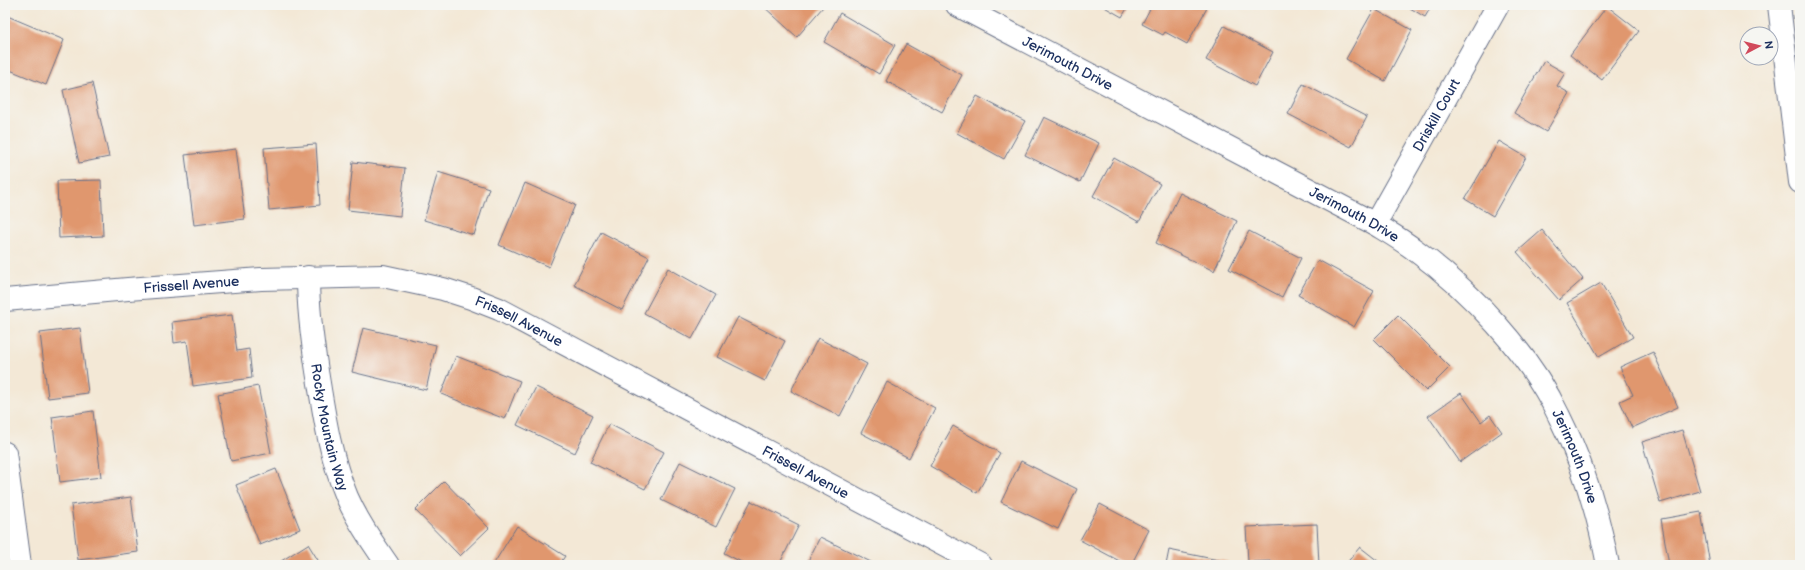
<svg xmlns="http://www.w3.org/2000/svg" width="1805" height="570" viewBox="0 0 1805 570" font-family="'Balsamiq Sans',sans-serif">
	<style>
		.building { fill: #e0976e }
		.lines { fill: none; stroke-linecap: round; stroke-linejoin: round }
		.minor-casing { stroke: #677088; stroke-width: 24 }
		.tertiary-casing { stroke: #677088; stroke-width: 24 }
		.minor { stroke: #fff; stroke-width: 22 }
		.tertiary { stroke: #fff; stroke-width: 22 }
		.labels { text-anchor: middle; stroke-width: 3; stroke-linejoin: round; paint-order: stroke }
		.street-label { font-size: 14px; fill: #1b2f5e; stroke: #f6f6f2 }
	</style>
	<rect width="100%" height="100%" fill="#f6f6f2"/>
	<filter id="ink" filterUnits="userSpaceOnUse"><feTurbulence type="fractalNoise" baseFrequency=".025" numOctaves="2"/><feDisplacementMap in="SourceGraphic" scale="8" xChannelSelector="R" yChannelSelector="G"/><feConvolveMatrix kernelMatrix="1 2 1 2 8 2 1 2 1" color-interpolation-filters="sRGB"/></filter>
	<filter id="wash" filterUnits="userSpaceOnUse"><feTurbulence type="fractalNoise" baseFrequency=".012" numOctaves="4" result="noise"/><feDisplacementMap in="SourceGraphic" scale="16" xChannelSelector="R" yChannelSelector="G"/><feGaussianBlur stdDeviation="0.9" result="paint"/><feColorMatrix in="noise" values="0 0 0 0 0 0 0 0 0 0 0 0 0 0 0 0 0 1.4 0 .05"/><feComposite in="paint" operator="in"/></filter>
	<g filter="url(#wash)">
		<rect width="100%" height="100%" fill="#f3e8d6"/>
		<g id="blocks">
			<!-- building -->
			<path class="building" d="M762 5H821L823 7 797 37Z
				M1101 5H1129L1122 17Z
				M1152 5H1202L1207 8 1187 44 1165 32 1163 35 1142 24Z
				M1405 5H1432L1425 17Z
				M1607 6 1639 31 1602 80 1570 55Z
				M1374 9 1412 30 1385 81 1346 59Z
				M840 13 895 45 879 74 824 42Z
				M5 15 64 40 46 85 5 68Z
				M1224 26 1273 52 1255 86 1206 60Z
				M906 44 962 75 942 112 886 81Z
				M1544 61 1565 73 1557 86 1569 93 1546 132 1514 113Z
				M92 83 109 157 79 163 63 90Z
				M1303 84 1367 117 1351 147 1288 114Z
				M977 96 1025 121 1004 159 957 133Z
				M1044 117 1099 143 1080 182 1025 155Z
				M1499 141 1526 157 1493 216 1465 199Z
				M316 144 320 205 269 210 264 148Z
				M236 149 245 219 194 225 185 155Z
				M1114 158 1160 184 1139 222 1093 196Z
				M353 162 405 168 400 216 348 210Z
				M438 172 489 188 474 235 424 220Z
				M101 180 103 236 59 238 57 181Z
				M525 183 575 205 549 267 499 245Z
				M1180 193 1237 221 1214 271 1156 243Z
				M1542 230 1583 279 1559 300 1517 252Z
				M1249 231 1301 258 1282 297 1229 269Z
				M601 232 649 257 622 310 574 285Z
				M1318 260 1374 291 1354 327 1298 295Z
				M668 268 716 295 692 339 644 313Z
				M1601 283 1633 337 1599 357 1567 303Z
				M232 315 237 351 249 349 252 378 193 386 187 341 174 343 172 322Z
				M1398 315 1450 367 1426 391 1374 339Z
				M738 317 785 341 765 381 717 357Z
				M80 328 88 393 48 398 40 333Z
				M363 328 436 345 426 390 352 372Z
				M818 338 867 364 840 416 791 391Z
				M1653 352 1678 407 1632 428 1620 401 1633 395 1620 367Z
				M456 356 520 381 505 419 441 394Z
				M887 382 935 408 909 458 861 433Z
				M258 386 271 453 231 461 218 394Z
				M536 387 593 415 575 453 517 425Z
				M1461 393 1481 422 1490 415 1502 432 1460 462 1428 416Z
				M93 411 101 477 60 482 52 417Z
				M609 424 664 452 645 489 590 462Z
				M953 426 1000 453 977 493 930 466Z
				M1682 430 1700 491 1660 503 1642 442Z
				M1021 461 1077 489 1058 529 1001 502Z
				M680 462 735 489 716 527 661 500Z
				M276 469 300 529 260 545 236 485Z
				M444 481 489 528 460 556 415 510Z
				M131 497 138 552 78 560 71 505Z
				M751 501 799 525 779 565H747L724 553Z
				M1100 504 1149 530 1131 565H1127L1080 540Z
				M1701 512 1710 565H1669L1661 519Z
				M1317 524 1319 565H1272V561L1248 562 1246 527Z
				M517 526 565 556 559 565H493Z
				M820 537 877 565H806Z
				M308 544 321 565H275Z
				M1360 547 1383 565H1345Z
				M1169 550 1228 562V565H1166Z"/>
		</g>
	</g>
	<g filter="url(#ink)">
		<use href="#blocks" fill-opacity="0" stroke="#677088" stroke-width="1"/>
		<g class="lines">
			<defs>
				<g id="minor">
					<path id="s1" d="M957 5 1375 224C1388 232 1402 240 1415 250 1470 290 1530 354 1559 416 1583 463 1598 513 1608 565"/>
					<path id="s2" d="M1375 224 1498 5"/>
					<path id="s3" d="M308 277C308 309 312 339 317 371 324 414 330 457 347 497 358 522 373 543 388 565"/>
					<path id="s4" d="M5 300 128 289 261 279 383 276 443 289 471 298 499 309 981 565"/>
					<path d="M5 453 20 565"/>
				</g>
				<path id="tertiary" d="M1779 5 1800 182"/>
			</defs>
			<!-- minor casing -->
			<use href="#minor" class="minor-casing"/>
			<!-- tertiary casing -->
			<use href="#tertiary" class="tertiary-casing"/>
			<!-- minor -->
			<use href="#minor" class="minor"/>
			<!-- tertiary -->
			<use href="#tertiary" class="tertiary"/>
		</g>
	</g>
	<g class="labels">
		<!-- street labels -->
		<g class="street-label">
			<text dy="5" stroke="none"><textPath href="#s1" startOffset="125">Jerimouth Drive</textPath></text>
			<text dy="5" stroke="none"><textPath href="#s2" startOffset="125">Driskill Court</textPath></text>
			<text dy="5" stroke="none"><textPath href="#s1" startOffset="449">Jerimouth Drive</textPath></text>
			<text dy="5" stroke="none"><textPath href="#s4" startOffset="187">Frissell Avenue</textPath></text>
			<text dy="5" stroke="none"><textPath href="#s4" startOffset="523">Frissell Avenue</textPath></text>
			<text dy="5" stroke="none"><textPath href="#s3" startOffset="152">Rocky Mountain Way</textPath></text>
			<text dy="5" stroke="none"><textPath href="#s1" startOffset="785">Jerimouth Drive</textPath></text>
			<text dy="5" stroke="none"><textPath href="#s4" startOffset="847">Frissell Avenue</textPath></text>
		</g>
	</g>
	<!-- margin -->
	<rect width="1805" height="570" fill="none" stroke="#f6f6f2" stroke-width="20"/>
	<!-- north arrow -->
	<g transform="translate(1759 46) rotate(83)"><circle r="19" fill="#f6f6f2" stroke="#9ea6b7"/>
	<path d="M0-3L7 15L0 10L-7 15Z" fill="#d1495b"/>
	<text y="-6" font-size="11" font-weight="bold" text-anchor="middle" fill="#1b2f5e">N</text>
	</g>
</svg>
